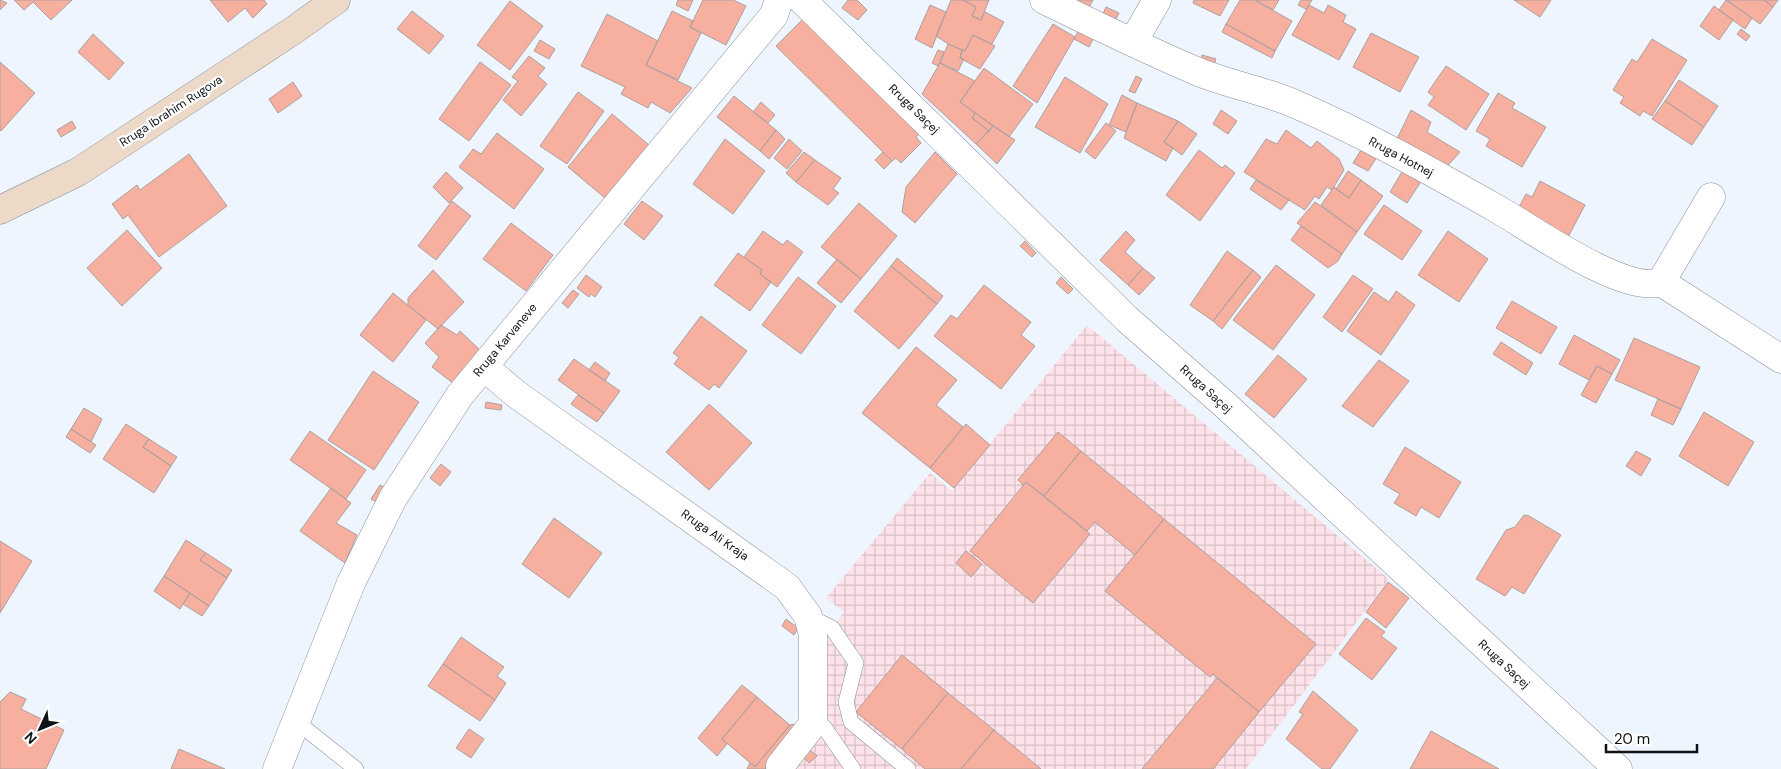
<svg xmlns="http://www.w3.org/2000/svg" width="1781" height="769" viewBox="0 0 1781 769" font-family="'DM Sans',sans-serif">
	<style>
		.industrial { fill: url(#industrial-grid) }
		.building { fill: #f7af9f; stroke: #aca09e }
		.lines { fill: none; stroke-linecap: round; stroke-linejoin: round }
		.lane-casing { stroke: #8b9199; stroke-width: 16 }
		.street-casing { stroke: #8b9199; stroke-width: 29 }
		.secondary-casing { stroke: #8b9199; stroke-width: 29 }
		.lane { stroke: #fff; stroke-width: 15 }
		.street { stroke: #fff; stroke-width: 28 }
		.secondary { stroke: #ecd9c7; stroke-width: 28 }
		.labels { text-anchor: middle; stroke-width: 4.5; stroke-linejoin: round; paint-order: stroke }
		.street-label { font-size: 12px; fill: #101216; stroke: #fff }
	</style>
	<defs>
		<pattern id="industrial-grid" width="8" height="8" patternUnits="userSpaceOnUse" patternTransform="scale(1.25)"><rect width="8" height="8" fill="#fde3e9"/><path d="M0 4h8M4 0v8" fill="none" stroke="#d8c2c7"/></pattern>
	</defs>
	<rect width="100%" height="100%" fill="#eff5ff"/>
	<!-- industrial -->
	<path class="industrial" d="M1087 325 1389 579 1246 769H789L829 720 824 707 823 641 844 612 826 598 930 473 952 491 954 488Z"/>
	<!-- building -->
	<path class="building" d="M0 0 7 3 0 10Z
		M14 0H72L51 20 33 2 24 10Z
		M210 0H264L267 4 253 18 245 8 228 22Z
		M678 0H693L688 11 676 5Z
		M703 0H733L746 6 726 45 690 27Z
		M848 0H857L867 10 858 20 842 8Z
		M951 0H963L976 7 972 16 981 20 985 12 1004 22 992 44 973 35 965 51 948 44 936 36Z
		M963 0H989L981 20 972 16 976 7Z
		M1058 0H1093L1086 13Z
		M1194 0H1229L1220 16 1193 3Z
		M1240 0H1254L1292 21 1275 51 1226 24Z
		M1256 0H1279L1273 10Z
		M1301 0H1312L1306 9 1298 5Z
		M1514 0H1551L1540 17Z
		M1726 0 1752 18 1745 29 1719 10Z
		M1727 0H1764L1773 7 1760 24Z
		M1764 0H1778L1773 7Z
		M510 1 543 26 510 70 477 45Z
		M930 5 946 12 932 48 915 39Z
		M1309 5 1324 13 1328 5 1346 15 1343 22 1356 29 1339 60 1292 35Z
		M1714 6 1733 20 1719 40 1700 26Z
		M1106 7 1119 13 1116 19 1103 14Z
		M412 11 444 36 429 54 397 29Z
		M672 11 693 21 690 27 701 33 678 80 646 65Z
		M607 14 658 41 646 65 692 88 670 113 651 102 648 108 621 94 625 87 581 66Z
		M804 18 920 133 916 137 921 143 901 163 896 158 892 161 776 46Z
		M1053 24 1075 37 1037 103 1013 86Z
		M1082 24 1097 32 1089 47 1074 39Z
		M1226 24 1275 51 1272 58 1222 32Z
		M1741 29 1750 36 1746 41 1737 34Z
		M1371 33 1419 57 1400 92 1353 67Z
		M93 34 124 63 109 80 78 52Z
		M973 35 995 46 980 69 960 58 962 50 965 51Z
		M1652 39 1687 60 1652 116 1643 111 1640 116 1620 103 1624 97 1613 90 1632 59 1637 62Z
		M540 40 555 49 549 59 534 51Z
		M948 44 962 50 960 58 964 59 958 71 940 63Z
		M938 50 944 52 938 66 932 63Z
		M1202 55 1216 59 1214 65 1201 60Z
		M529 56 545 68 538 76 547 84 521 116 503 100 518 81 512 77Z
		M0 62 35 93 1 131 0 130Z
		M480 62 511 85 469 141 439 119Z
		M940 63 975 81 960 102 975 113 972 118 989 131 976 144 922 94Z
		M1446 66 1489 94 1466 130 1428 105 1434 97 1428 92Z
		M984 68 1033 104 1009 137 960 102Z
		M1136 76 1142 79 1135 93 1129 91Z
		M1065 77 1108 104 1080 153 1035 127Z
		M1679 80 1718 106 1704 127 1665 101Z
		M293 82 302 96 278 113 269 99Z
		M578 92 604 111 567 164 540 146Z
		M1498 93 1515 103 1512 108 1546 127 1522 167 1486 146 1490 139 1476 131Z
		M1122 95 1137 103 1126 132 1109 125Z
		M734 96 776 130 760 151 717 117Z
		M1665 101 1704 127 1692 145 1652 119Z
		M761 102 775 115 768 123 753 112Z
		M1137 103 1178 121 1164 142 1173 148 1166 161 1124 138Z
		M1221 110 1237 121 1228 134 1213 124Z
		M1411 110 1431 122 1427 132 1460 152 1443 171 1394 145Z
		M975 113 993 126 989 131 972 118Z
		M612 114 649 145 605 198 568 167Z
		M72 121 76 128 61 137 57 130Z
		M1178 121 1197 134 1182 155 1164 142Z
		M1106 123 1116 131 1095 159 1085 151Z
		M993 126 1015 140 997 164 976 144Z
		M776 130 785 139 769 159 760 151Z
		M1286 130 1311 148 1317 141 1339 159 1344 170 1332 190 1327 187 1319 199 1315 196 1305 210 1244 172 1266 139 1277 144Z
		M497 133 544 169 514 209 459 167 473 149 481 154Z
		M725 139 765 171 733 214 693 184Z
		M789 139 802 151 787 169 774 158Z
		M1364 145 1379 154 1368 171 1353 163Z
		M1199 150 1222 168 1225 165 1235 173 1200 221 1166 195Z
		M804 152 815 160 796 182 786 173Z
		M883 152 892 161 884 169 875 160Z
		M935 152 957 174 915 223 902 212 906 187Z
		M189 154 227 206 159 257 128 215 123 219 112 204 137 185 140 190Z
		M815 160 841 178 833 189 839 193 828 205 796 182Z
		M1403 170 1422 180 1407 203 1390 192Z
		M1348 171 1361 180 1349 198 1336 189Z
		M446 172 463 188 449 203 433 187Z
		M1256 180 1289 200 1281 210 1250 189Z
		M1361 180 1383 196 1357 232 1321 205 1334 187 1349 198Z
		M1540 181 1585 205 1567 239 1519 207 1526 194 1532 197Z
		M452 201 471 216 436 260 418 246Z
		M642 201 663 216 644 240 624 224Z
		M1315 202 1357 232 1342 254 1297 223Z
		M859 203 897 236 861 279 821 247Z
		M1384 205 1422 231 1402 260 1364 234Z
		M511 223 553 255 526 291 483 259Z
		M1301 226 1342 254 1338 261 1328 268 1291 240Z
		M127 230 162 268 122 306 87 268Z
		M763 231 783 245 787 240 803 252 777 287 760 274 762 270 744 257Z
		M1126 231 1135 240 1125 252 1143 268 1128 285 1100 260Z
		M1448 231 1488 259 1459 302 1418 275Z
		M1025 241 1036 253 1032 257 1020 246Z
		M1227 251 1253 270 1213 321 1190 305Z
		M738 253 762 270 760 274 771 282 750 311 714 285Z
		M897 258 943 296 937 304 891 266Z
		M837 259 861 279 841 303 817 283Z
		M1276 265 1315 295 1273 350 1233 320Z
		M891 266 937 304 899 349 854 311Z
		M1143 268 1155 278 1139 295 1128 285Z
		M433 270 464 302 438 329 408 305V298Z
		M1253 270 1261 277 1222 329 1213 321Z
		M586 275 602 287 595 297 591 294 589 297 577 288Z
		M1353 275 1373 289 1342 332 1323 317Z
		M798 277 836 306 801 354 762 325Z
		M1061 277 1073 289 1068 294 1056 283Z
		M984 285 1031 322 1021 335 1035 346 1001 389 934 336 951 315 957 319Z
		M573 290 579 294 568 308 562 303Z
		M1396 291 1415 305 1381 355 1347 331 1374 292 1389 302Z
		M393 293 426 320 393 362 360 335Z
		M1512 301 1557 327 1541 354 1496 328Z
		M701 316 747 351 719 388 714 384 709 390 674 364 679 357 673 353Z
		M441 325 457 335 460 331 480 350 454 384 432 367 439 357 425 343Z
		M1574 335 1620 360 1612 374 1597 366 1589 380 1559 364Z
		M1634 338 1700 367 1681 409 1615 380Z
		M1501 342 1533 363 1526 375 1493 354Z
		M916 347 957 380 936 405 963 427 930 468 862 413Z
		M1278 355 1307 379 1274 418 1245 394Z
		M574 359 620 391 604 413 558 380Z
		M1379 360 1409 381 1373 427 1342 406Z
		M595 362 610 373 605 381 589 370Z
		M1597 366 1612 374 1596 403 1581 395Z
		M373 371 419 402 374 470 328 440Z
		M578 395 604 413 597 422 571 404Z
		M1658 399 1681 409 1673 425 1651 415Z
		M486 402 502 405 501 410 485 408Z
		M709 404 752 443 709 490 666 452Z
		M84 408 102 419 91 442 71 429Z
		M1704 412 1754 442 1728 486 1679 456Z
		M126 424 149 439 143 447 171 466 154 493 103 459Z
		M966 424 990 445 954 488 930 468Z
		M71 429 96 445 90 453 66 437Z
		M310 431 366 470 346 499 290 460Z
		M1058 432 1081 451 1044 496 1026 482 1023 485 1018 480Z
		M149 439 177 457 171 466 143 447Z
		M1405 447 1461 482 1439 518 1421 507 1416 516 1394 503 1400 494 1383 484Z
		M1081 451 1164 519 1135 555 1095 522 1087 531 1044 496Z
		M1636 451 1651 459 1641 476 1626 466Z
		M441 464 451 472 440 486 430 478Z
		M1026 482 1090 534 1033 603 970 551Z
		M380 485 385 488 376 502 371 499Z
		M331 488 351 503 336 523 357 535 345 563 300 531Z
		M1524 515 1529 516 1561 535 1524 594 1512 587 1505 596 1476 579 1506 530 1515 527Z
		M554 518 602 553 569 598 522 564Z
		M1164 519 1316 644 1259 712 1213 674 1210 677 1105 591Z
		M186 540 206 553 200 560 227 578 209 606 164 576Z
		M0 541 32 561 0 613Z
		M966 551 982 564 971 577 956 563Z
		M206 553 232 570 227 578 200 560Z
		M164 576 190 593 180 609 154 591Z
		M1388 582 1409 598 1386 628 1366 612Z
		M190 593 209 606 202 616 183 604Z
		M1366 618 1385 632 1381 636 1397 648 1372 680 1339 654Z
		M786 619 798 628 794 635 782 626Z
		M461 637 504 667 497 676 506 683 495 700 443 664Z
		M902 655 948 693 902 749 856 712Z
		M443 664 495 700 480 721 428 686Z
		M1217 678 1259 712 1213 769H1142Z
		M742 685 757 697 722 739 727 744 717 756 698 738Z
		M1313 691 1358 730 1330 769H1322L1286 739 1303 714 1299 712Z
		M10 692 26 699 21 709 64 730 46 769H0V702Z
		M948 693 994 730 961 769H925L902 749Z
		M757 697 790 725 755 767 722 739Z
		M802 723 765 769H747L750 763 755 767 790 725Z
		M469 729 484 739 471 758 456 748Z
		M994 730 1041 769H961Z
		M1431 731 1499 769H1410Z
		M179 749 225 769H171Z
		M810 750 817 756 809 763 803 757Z"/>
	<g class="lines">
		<defs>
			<path id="lane" d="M808 616 832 628 856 663 846 702 851 722 908 769
				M813 719 824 727 853 769
				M297 722 356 769"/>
			<path id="street" d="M802 0 1127 319 1224 404 1618 769
				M1044 0C1096 25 1148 51 1201 73 1232 85 1265 91 1295 104 1365 134 1432 172 1499 210 1532 229 1625 295 1661 282L1711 197
				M1133 42 1157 0
				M1661 282 1781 359
				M484 367 516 394 787 587 808 616 813 635V724L780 766
				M277 769 351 583 393 498 460 395 774 15 779 0"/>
			<path id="secondary" d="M0 210 78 172 294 30 336 0"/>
		</defs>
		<!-- lane casing -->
		<use href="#lane" class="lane-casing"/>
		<!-- street casing -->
		<use href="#street" class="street-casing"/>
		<!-- secondary casing -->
		<use href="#secondary" class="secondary-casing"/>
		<!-- lane -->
		<use href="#lane" class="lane"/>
		<!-- street -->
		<use href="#street" class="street"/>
		<!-- secondary -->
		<use href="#secondary" class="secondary"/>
	</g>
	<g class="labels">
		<!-- street labels -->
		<g class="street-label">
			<text transform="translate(914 109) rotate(44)" y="4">Rruga Saçej</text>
			<text transform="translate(171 111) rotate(-33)" y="4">Rruga Ibrahim Rugova</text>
			<text transform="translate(1401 157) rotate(28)" y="4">Rruga Hotnej</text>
			<text transform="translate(505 340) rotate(-50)" y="4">Rruga Karvaneve</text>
			<text transform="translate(1206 389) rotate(42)" y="4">Rruga Saçej</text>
			<text transform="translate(715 535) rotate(35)" y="4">Rruga Ali Kraja</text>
			<text transform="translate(1504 664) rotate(43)" y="4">Rruga Saçej</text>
		</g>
	</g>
	<!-- north arrow -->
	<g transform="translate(40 729) rotate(226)" stroke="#ffffff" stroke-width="4" paint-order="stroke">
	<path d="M0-4L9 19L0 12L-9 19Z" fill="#101216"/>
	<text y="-8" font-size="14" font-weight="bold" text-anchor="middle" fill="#101216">N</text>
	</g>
	<!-- scale -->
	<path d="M1606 744v8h91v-8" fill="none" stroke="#101216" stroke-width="2.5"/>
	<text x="1614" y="744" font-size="15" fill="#101216" stroke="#ffffff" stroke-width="4" paint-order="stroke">20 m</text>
</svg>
